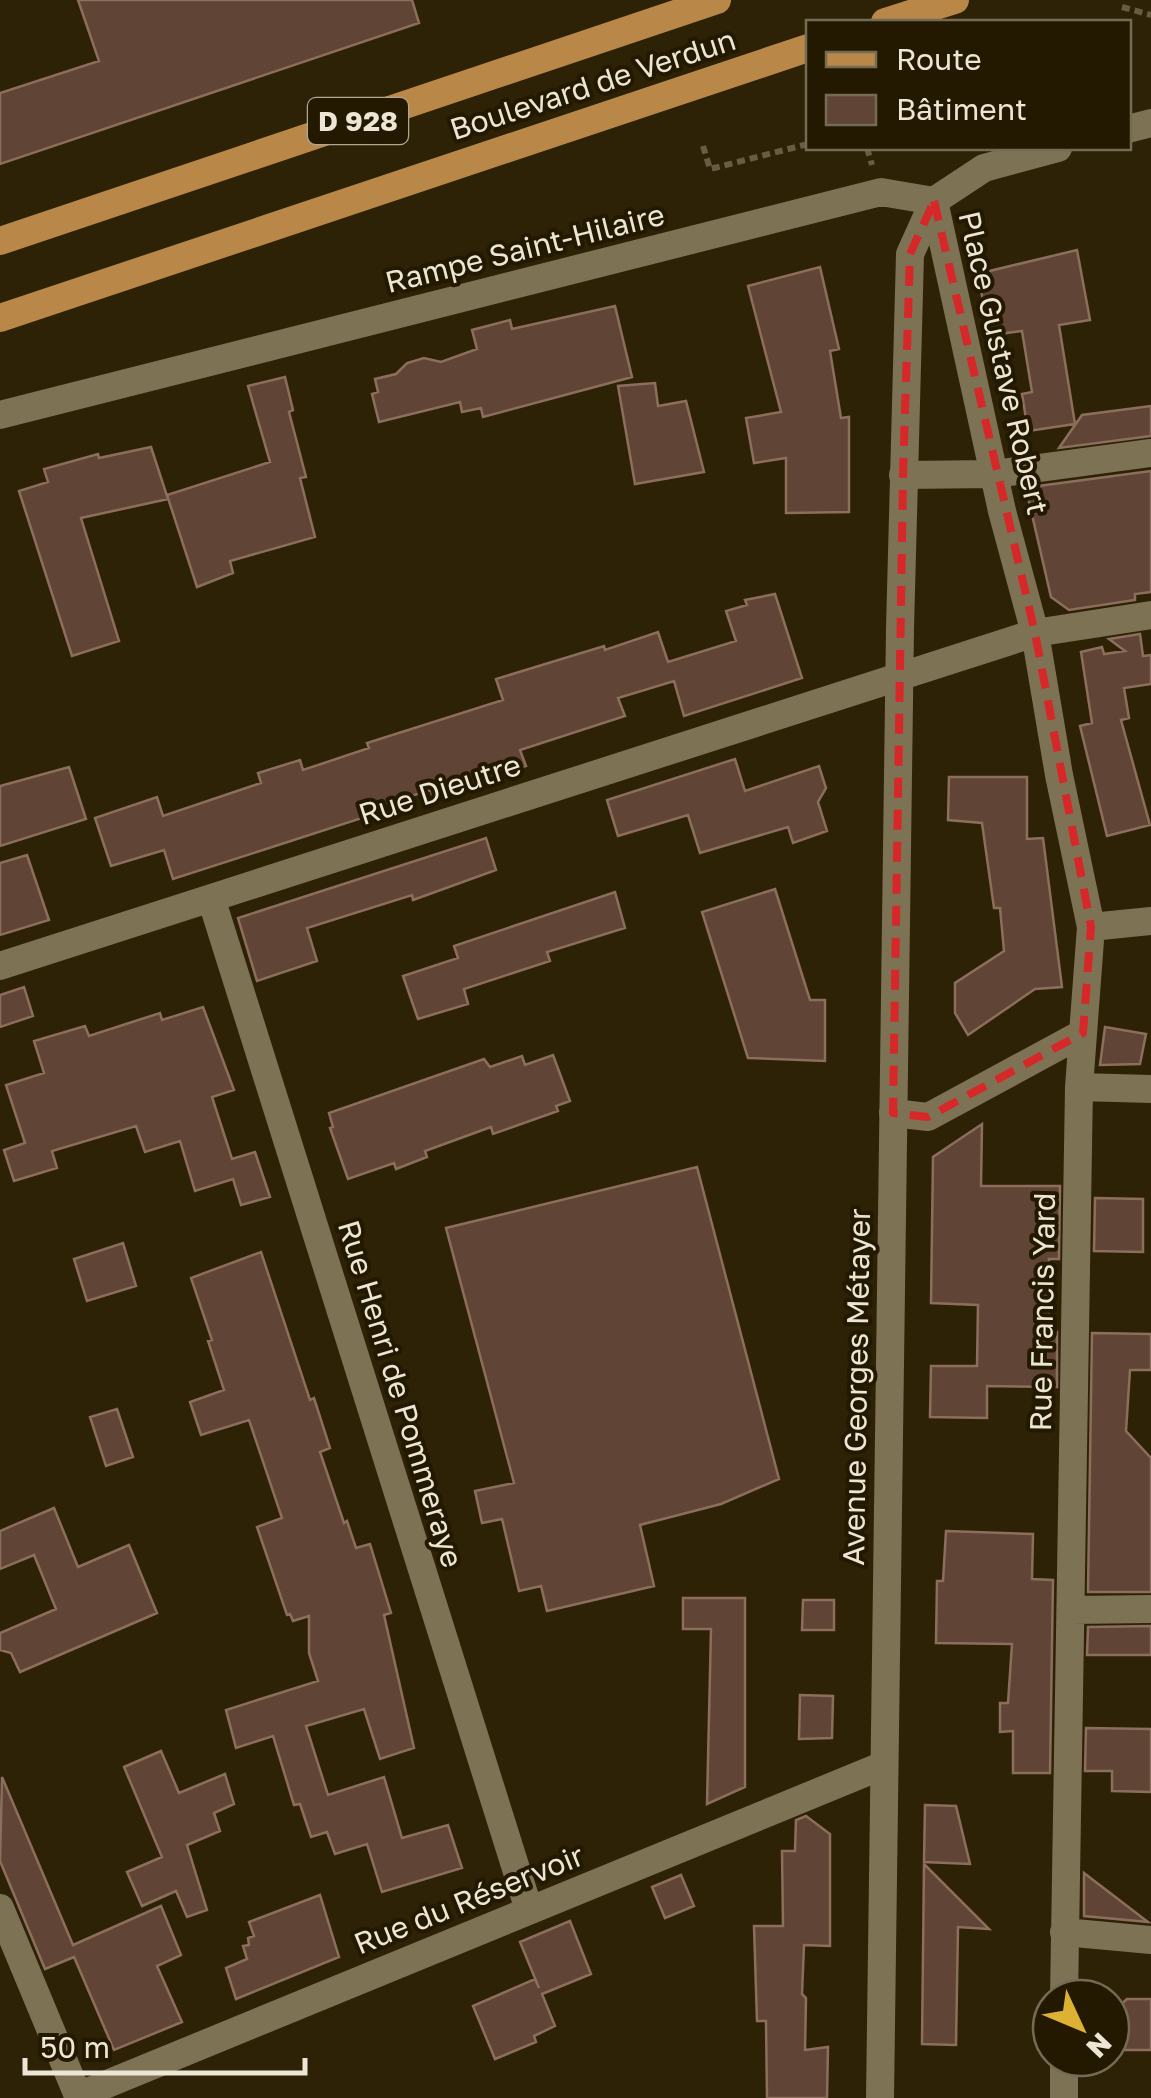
<svg xmlns="http://www.w3.org/2000/svg" width="1151" height="2098" viewBox="0 0 1151 2098" font-family="'Golos Text',sans-serif">
	<style>
		.building { fill: #604435; stroke: #8c6e5d; stroke-width: 2.5 }
		.lines { fill: none; stroke-linecap: round; stroke-linejoin: round }
		.path { stroke: #675d44; stroke-width: 6; stroke-dasharray: 8 5; stroke-linecap: butt }
		.minor { stroke: #7e7254; stroke-width: 28 }
		.tertiary { stroke: #7e7254; stroke-width: 28 }
		.primary { stroke: #b98849; stroke-width: 28 }
		.marked { fill: none; stroke: #d62828; stroke-width: 8; stroke-dasharray: 20 12; stroke-linejoin: round }
		.labels { text-anchor: middle; stroke-width: 8; stroke-linejoin: round; paint-order: stroke }
		.shield { fill: #231900; stroke: #b0a895; stroke-width: 2.5 }
		.shield-label { font-size: 28px; font-weight: bold; fill: #ede6d5 }
		.street-label { font-size: 30px; fill: #ede6d5; stroke: #231900 }
	</style>
	<rect width="100%" height="100%" fill="#2d2206"/>
	<!-- building -->
	<path class="building" d="M78 0H412L419 23 0 164V93L99 61Z
		M1077 250 1090 320 1059 325 1075 424 1028 431 1022 394 1032 392 1022 331 991 335 977 274Z
		M820 267 839 349 830 351 841 418 849 417V512L786 513V458L754 463 746 418 781 412 748 286Z
		M615 306 632 377 483 417 481 408 462 412 460 402 379 422 372 394 378 392 375 379 396 374 407 363 424 358 441 362 477 349 472 330 510 320 512 329Z
		M285 377 293 410 289 412 306 477 300 478 315 537 230 561 233 573 197 587 167 495 270 462 248 386Z
		M655 383 658 406 686 401 704 472 635 484 618 386Z
		M1151 406V436L1059 448 1082 415Z
		M151 447 168 499 81 518 119 641 72 656 19 491 48 482 44 469 98 454 99 458Z
		M1151 471V592L1135 594V600L1069 610 1051 597 1027 493 1031 487Z
		M775 594 802 678 684 716 674 681 618 698 625 716 520 750 526 766 432 795 431 790 360 811 362 818 173 879 164 850 111 866 95 818 157 797 163 816 261 783 258 773 300 760 303 770 369 748 367 743 503 700 496 679 604 646 605 650 658 632 668 662 736 641 726 611 747 605 745 600Z
		M1140 634 1143 656 1151 655V684L1124 688 1129 718 1121 720 1150 825 1107 836 1080 726 1092 723 1081 652 1102 647 1104 654 1125 651 1109 639Z
		M735 759 745 791 819 766 826 788 818 802 827 831 793 843 788 827 700 853 688 815 618 836 607 800Z
		M69 767 86 819 0 846V786Z
		M949 777H1027V839L1043 838 1062 987 1035 989 968 1035 955 1013V983L1004 951 1000 908H994L982 823 948 820Z
		M486 838 496 870 413 900 412 895 307 928 317 961 257 981 238 918Z
		M27 855 49 920 0 935V863Z
		M775 889 810 1000H825V1061L748 1058 702 912Z
		M615 892 625 928 547 952 550 961 464 989 468 1004 418 1019 403 976 458 958 454 946Z
		M24 987 33 1016 0 1027V995Z
		M203 1007 234 1090 212 1097 232 1159 255 1152 270 1197 241 1205 233 1179 195 1191 180 1141 145 1152 136 1126 52 1151 57 1168 14 1181 4 1150 25 1143 6 1085 44 1073 34 1041 85 1026 89 1036 160 1013 162 1020Z
		M1105 1027 1146 1034 1140 1064 1100 1065Z
		M553 1055 570 1101 556 1106 558 1111 493 1134 491 1127 425 1151 427 1157 396 1169 394 1163 348 1179 330 1128 333 1127 329 1113 484 1059 490 1067 522 1056 525 1065Z
		M982 1124 981 1186H1060L1059 1259H1049V1332H1057V1387L987 1386V1418L930 1417 931 1366H977L978 1305 931 1303 933 1157Z
		M697 1167 779 1479 721 1504 640 1525 654 1586 547 1611 541 1586 519 1591 502 1519 482 1523 475 1491 514 1483 446 1228Z
		M1095 1198 1143 1199V1252L1094 1251Z
		M123 1243 136 1286 87 1301 74 1259Z
		M261 1252 310 1400 314 1398 330 1448 320 1452 344 1523 347 1521 356 1548 370 1544 391 1613 384 1615 414 1748 380 1759 364 1709 306 1726 328 1795 384 1777 402 1838 448 1825 462 1868 382 1892 367 1844 335 1854 327 1832 311 1837 300 1804 294 1805 273 1736 236 1748 226 1710 318 1681 309 1653V1616L293 1621 290 1614 287 1615 257 1527 282 1518 249 1420 201 1435 190 1402 224 1390 208 1341 212 1340 191 1278Z
		M1092 1333 1151 1334V1370H1130L1126 1431 1151 1458V1592H1088Z
		M117 1409 133 1457 106 1466 90 1417Z
		M54 1508 78 1567 129 1545 157 1613 20 1672 11 1653 0 1650V1633L56 1609 34 1555 0 1569V1531Z
		M946 1531 1033 1534 1032 1579 1053 1580 1050 1773H1013V1731L1000 1732V1703H1008L1012 1644 936 1643 937 1581H943Z
		M683 1598H745V1787L707 1804 711 1629H683Z
		M803 1600H834V1630H802Z
		M1151 1626V1655H1087L1088 1627Z
		M800 1695 833 1696 832 1738 799 1739Z
		M1086 1728 1151 1729V1792L1112 1791V1771H1085Z
		M161 1751 179 1793 225 1774 234 1804 214 1813 220 1831 187 1845 207 1910 187 1917 176 1891 142 1906 127 1872 162 1857 124 1767Z
		M2 1777 73 1945 161 1906 181 1955 157 1966 182 2022 114 2050 74 1957 45 1969 0 1861Z
		M925 1805 956 1806 970 1864 924 1862Z
		M806 1816 830 1834V1946L804 1945 802 1994 806 1998 805 2050 828 2047 827 2098H767L766 2021H757L754 1926H783L782 1851H795L796 1820Z
		M924 1864 989 1929 958 1927 956 2045 922 2044Z
		M1084 1873 1148 1922 1084 1916Z
		M681 1875 694 1906 665 1918 652 1887Z
		M320 1895 339 1957 236 1999 226 1968 247 1959 243 1946 249 1945 248 1938 254 1936 249 1922Z
		M570 1921 591 1974 542 1994 555 2026 534 2036 536 2042 495 2059 473 2006 535 1979 539 1988 520 1942Z
		M1127 1999H1151V2050H1111V2013Z"/>
	<g class="lines">
		<!-- path -->
		<path class="path" d="M1122 7 1151 15
			M703 146 710 169 808 144
			M867 148 872 165"/>
		<!-- minor -->
		<path class="minor" d="M0 415 881 192 934 201 1002 511 1035 633 1059 775 1091 927 1079 1087 1064 1998
			M903 475 994 474 1151 453
			M211 898 529 1910
			M1091 927 1151 921
			M0 966 1035 633 1151 615
			M1079 1087 1151 1089
			M893 1113 928 1117 1083 1033
			M1071 1610 1151 1609
			M0 1908 79 2098
			M1064 1932 1151 1940
			M1064 2058V2098
			M78 2096 884 1765"/>
		<!-- tertiary -->
		<path class="tertiary" d="M1128 129 1151 123
			M880 2098 900 628 910 254 934 201 984 168 1058 148"/>
		<!-- primary -->
		<path class="primary" d="M885 22 955 0
			M0 241 717 0
			M0 318 808 48"/>
	</g>
	<!-- marked area -->
	<path class="marked" d="M934 201 1035 633 1091 927 1083 1033 928 1117 893 1113 903 475 910 254Z"/>
	<g class="labels">
		<!-- shield labels -->
		<rect class="shield" x="308" y="98" width="100" height="46" rx="8"/>
		<g class="shield-label">
			<text x="358" y="131">D 928</text>
		</g>
		<!-- street labels -->
		<g class="street-label">
			<text transform="translate(593 85) rotate(-18)" y="10">Boulevard de Verdun</text>
			<text transform="translate(525 249) rotate(-14)" y="10">Rampe Saint-Hilaire</text>
			<text transform="translate(1003 363) rotate(77)" y="10">Place Gustave Robert</text>
			<text transform="translate(440 790) rotate(-18)" y="10">Rue Dieutre</text>
			<text transform="translate(1043 1312) rotate(-89)" y="10">Rue Francis Yard</text>
			<text transform="translate(857 1387) rotate(-89)" y="10">Avenue Georges Métayer</text>
			<text transform="translate(400 1394) rotate(73)" y="10">Rue Henri de Pommeraye</text>
			<text transform="translate(469 1900) rotate(-22)" y="10">Rue du Réservoir</text>
		</g>
	</g>
	<!-- legend -->
	<rect x="806" y="20" width="325" height="130" fill="#231900" stroke="#746b55" stroke-width="2.5"/>
	<rect x="826" y="52" width="50" height="15" fill="#b98849" stroke="#746b55" stroke-width="2.5"/>
	<text x="896" y="70" font-size="30" fill="#ede6d5">Route</text>
	<rect x="826" y="95" width="50" height="30" fill="#604435" stroke="#746b55" stroke-width="2.5"/>
	<text x="896" y="120" font-size="30" fill="#ede6d5">Bâtiment</text>
	<!-- north arrow -->
	<g transform="translate(1081 2028) rotate(134)"><circle r="48" fill="#231900" stroke="#746b55" stroke-width="2.5"/>
	<path d="M0-8L18 38L0 25L-18 38Z" fill="#ddb133"/>
	<text y="-15" font-size="28" font-weight="bold" text-anchor="middle" fill="#ede6d5">N</text>
	</g>
	<!-- scale -->
	<path d="M25 2058v15h280v-15" fill="none" stroke="#ede6d5" stroke-width="5"/>
	<text x="40" y="2058" font-size="30" fill="#ede6d5" stroke="#231900" stroke-width="8" paint-order="stroke">50 m</text>
</svg>
